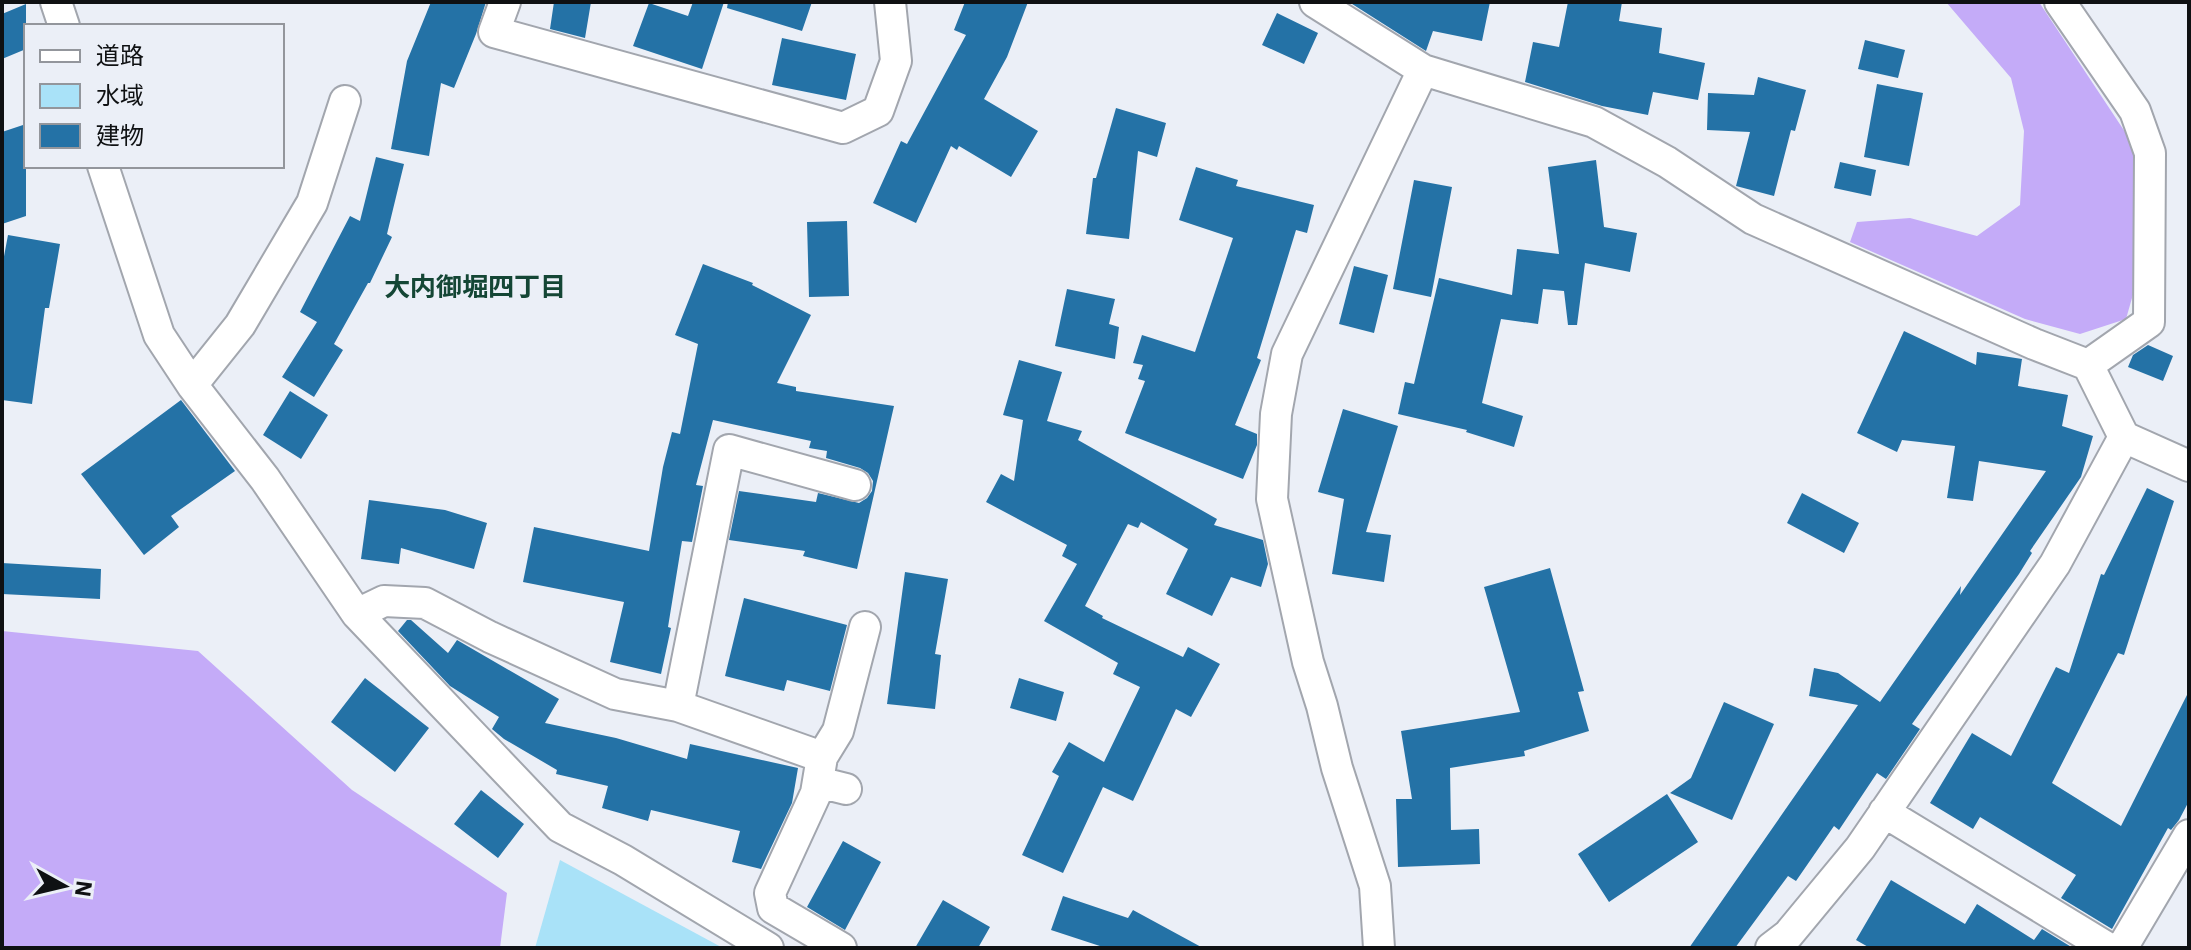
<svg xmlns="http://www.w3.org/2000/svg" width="2191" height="950" viewBox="0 0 2191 950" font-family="'IBM Plex Sans','Noto Sans JP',sans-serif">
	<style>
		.forest { fill: #c4abf8 }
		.water { fill: #a9e2f8 }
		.building { fill: #2472a6 }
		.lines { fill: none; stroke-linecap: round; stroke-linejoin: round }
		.minor-casing { stroke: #a2a6ae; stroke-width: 34 }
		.minor { stroke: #fff; stroke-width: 30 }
		.labels { text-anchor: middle; stroke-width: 7; stroke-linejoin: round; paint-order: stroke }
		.neighbourhood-label { font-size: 26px; font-weight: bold; fill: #144635; stroke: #ebeff7 }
	</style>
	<rect width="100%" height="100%" fill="#ebeff7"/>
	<!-- forest -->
	<path class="forest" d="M1946 2H2039L2133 144 2136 284 2126 319 2080 334 2025 319 1850 242 1857 222 1910 218 1977 236 2020 205 2024 131 2011 78Z
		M2 631 198 651 352 790 507 893 500 948H2Z"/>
	<!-- water -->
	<path class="water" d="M560 860 723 948H535Z"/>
	<!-- building -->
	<path class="building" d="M431 2H486L476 34 454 88 441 83 429 156 391 149 407 61Z
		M554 2H591L585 38 550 29Z
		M693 2H724L702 69 633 46 649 3 688 16Z
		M728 2H812L802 31 727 8Z
		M965 2H1028L1007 57 984 99 1038 131 1011 177 959 146 957 150 951 146 916 223 873 203 901 141 907 144 966 35 954 30Z
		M1349 2H1490L1482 41 1433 31 1426 51Z
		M1568 2H1622L1619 21 1662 28 1659 53 1705 63 1698 100 1653 92 1648 115 1602 106 1525 82 1533 42 1559 47Z
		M26 4V49L2 59V14Z
		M1277 13 1318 33 1304 64 1262 45Z
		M782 38 856 54 846 100 772 85Z
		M1865 40 1905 50 1898 78 1858 69Z
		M1758 77 1806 90 1795 131 1791 130 1774 196 1736 186 1750 132 1707 130 1708 93 1754 95Z
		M1877 84 1923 93 1909 166 1864 157Z
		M1116 108 1166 123 1157 157 1138 151 1129 239 1086 234 1093 178H1096Z
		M26 124V216L2 224V132Z
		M376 157 404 164 387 234 392 237 370 283H368L334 344 343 350 314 397 282 377 317 322 300 312 350 216 360 221Z
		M1596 160 1604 227 1637 233 1630 272 1585 263 1577 325H1568L1564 291 1543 289 1538 324 1501 319 1482 403 1523 416 1514 447 1466 432 1467 430 1398 414 1405 382 1414 384 1439 278 1512 295 1517 249 1559 254 1548 167Z
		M1840 162 1876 170 1871 196 1834 188Z
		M1196 167 1238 180 1236 186 1314 205 1307 233 1296 230 1257 358 1261 360 1235 425 1257 434V445L1243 479 1125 433 1145 381 1138 379 1143 365 1133 363 1142 335 1195 352 1233 238 1179 220Z
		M1414 180 1452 187 1431 297 1393 289Z
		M847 221 849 296 809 297 807 222Z
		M8 235 60 244 49 308H45L32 404 2 400V267Z
		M703 264 753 283 752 285 811 315 777 383 796 387V391L894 406 857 569 803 556 805 551 729 540 739 491 816 502 818 493 859 503 867 498 872 491 873 481 868 473 860 468 826 458 827 451 809 448 811 441 713 420 696 485 703 486 692 542 682 541 668 627 671 628 661 674 610 662 624 602 523 582 534 527 649 551 663 467 672 432 680 434 698 344 675 335Z
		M1354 266 1388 275 1374 333 1339 324Z
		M1067 289 1115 299 1109 324 1119 327 1115 359 1055 346Z
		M1904 331 1976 365 1977 352 2022 359 2018 386 2068 395 2062 426 2093 436 2081 477 2030 551 2032 553 2019 574 1912 724 1920 729 1886 779 1877 773 1839 830 1834 826 1796 881 1788 876 1735 948H1689L1858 705 1809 696 1814 668 1838 673 1880 702 1961 586 1960 595 2046 471 1979 461 1973 501 1947 498 1955 446 1902 440 1897 452 1857 433Z
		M2148 345 2173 356 2163 381 2128 367 2133 355Z
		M1019 360 1062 372 1047 421 1082 431 1078 440 1217 519 1214 525 1263 540 1268 564 1261 587 1231 577 1212 616 1166 594 1188 549 1141 522 1138 528 1128 524 1085 606 1103 616 1102 618 1183 657 1188 647 1220 664 1191 717 1176 709 1133 801 1103 787 1063 873 1022 855 1059 776 1052 772 1069 742 1104 762 1140 687 1113 674 1118 663 1044 621 1077 564 1062 556 1067 545 986 502 1001 474 1014 481 1023 420 1003 415Z
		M290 391 328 415 301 459 263 435Z
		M181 400 235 471 171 516 179 527 144 555 81 474Z
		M1343 409 1398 426 1366 532 1391 535 1384 582 1332 574 1344 499 1318 492Z
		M2147 488 2174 501 2124 655 2118 653 2052 783 2121 826 2189 691V801L2179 820 2171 830 2168 828 2112 929 2061 898 2076 875 1980 817 1973 829 1930 803 1972 733 2011 756 2056 667 2069 673 2101 574 2104 575Z
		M1802 493 1859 523 1844 553 1787 523Z
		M369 500 445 510 487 523 474 569 401 548 399 564 361 559Z
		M2 563 101 569 100 599 2 594Z
		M1550 568 1584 691 1578 692 1589 731 1524 751 1525 756 1450 768 1451 830 1479 829 1480 864 1398 867 1396 799H1412L1401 731 1520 712 1484 587Z
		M905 572 948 579 935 654 941 655 935 709 887 704Z
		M744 598 847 625 830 691 787 680 784 691 725 676Z
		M407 620H411L448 653 457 640 559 699 545 723 616 738 687 759 690 744 798 768 792 803 761 869 732 862 740 831 651 810 648 821 602 808 608 786 556 774 557 770 504 739 492 729 499 717 450 686 398 631Z
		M365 678 429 728 395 772 331 722Z
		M1019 678 1064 692 1056 721 1010 708Z
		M1724 702 1774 724 1732 820 1670 793 1691 778Z
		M481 790 524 824 498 858 454 824Z
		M1667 794 1698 842 1609 902 1578 854Z
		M843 841 881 862 845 930 807 907Z
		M1891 880 1965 924 1977 904 2034 940 2042 929 2073 948H1870L1856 940Z
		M1063 896 1128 918 1133 910 1203 948H1106L1051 930Z
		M943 900 990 927 978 948H915Z"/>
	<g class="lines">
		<defs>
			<path id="minor" d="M56 2 64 26
				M505 2 494 32 843 128 878 111 896 61 890 2
				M1315 2 1423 70 1594 122 1667 162 1753 219 2034 344 2088 365 2124 437 2189 466
				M2060 2 2135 111 2150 153 2149 322 2088 365
				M103 166 159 335 192 385 265 479 357 614 560 827 623 860 768 948
				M192 385 240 325 312 203 345 101
				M357 614 384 601 425 603 490 637 615 694 678 706 822 757
				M678 706 729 450 855 485
				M818 782 846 789
				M1884 812 2108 948
				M841 948 773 908 770 893 816 793 822 757 838 731 865 627
				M1379 948 1375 886 1337 768 1322 706 1308 662 1272 499 1276 414 1287 354 1423 70
				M1771 948 1788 935 1860 848 2055 564 2124 437
				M2122 948 2189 835"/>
		</defs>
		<!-- minor casing -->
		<use href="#minor" class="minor-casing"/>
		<!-- minor -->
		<use href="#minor" class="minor"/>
	</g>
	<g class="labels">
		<!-- neighbourhood labels -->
		<g class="neighbourhood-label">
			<text x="475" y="296">大内御堀四丁目</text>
		</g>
	</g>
	<!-- border -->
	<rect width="2191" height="950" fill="none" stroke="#0f1113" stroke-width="8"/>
	<!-- legend -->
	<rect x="24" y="24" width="260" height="144" fill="#ebeff7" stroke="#93969c" stroke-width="2"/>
	<rect x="40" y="50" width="40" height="12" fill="#ffffff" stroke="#93969c" stroke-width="2"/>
	<text x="96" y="64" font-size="24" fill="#0f1113">道路</text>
	<rect x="40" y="84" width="40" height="24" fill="#a9e2f8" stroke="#93969c" stroke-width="2"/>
	<text x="96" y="104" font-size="24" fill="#0f1113">水域</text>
	<rect x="40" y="124" width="40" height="24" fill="#2472a6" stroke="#93969c" stroke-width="2"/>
	<text x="96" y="144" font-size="24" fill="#0f1113">建物</text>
	<!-- north arrow -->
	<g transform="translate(64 886) rotate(98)" stroke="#ebeff7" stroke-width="6" paint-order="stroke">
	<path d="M0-6L14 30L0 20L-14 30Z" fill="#0f1113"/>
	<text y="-12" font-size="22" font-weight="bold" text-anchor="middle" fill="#0f1113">N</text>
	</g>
</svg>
